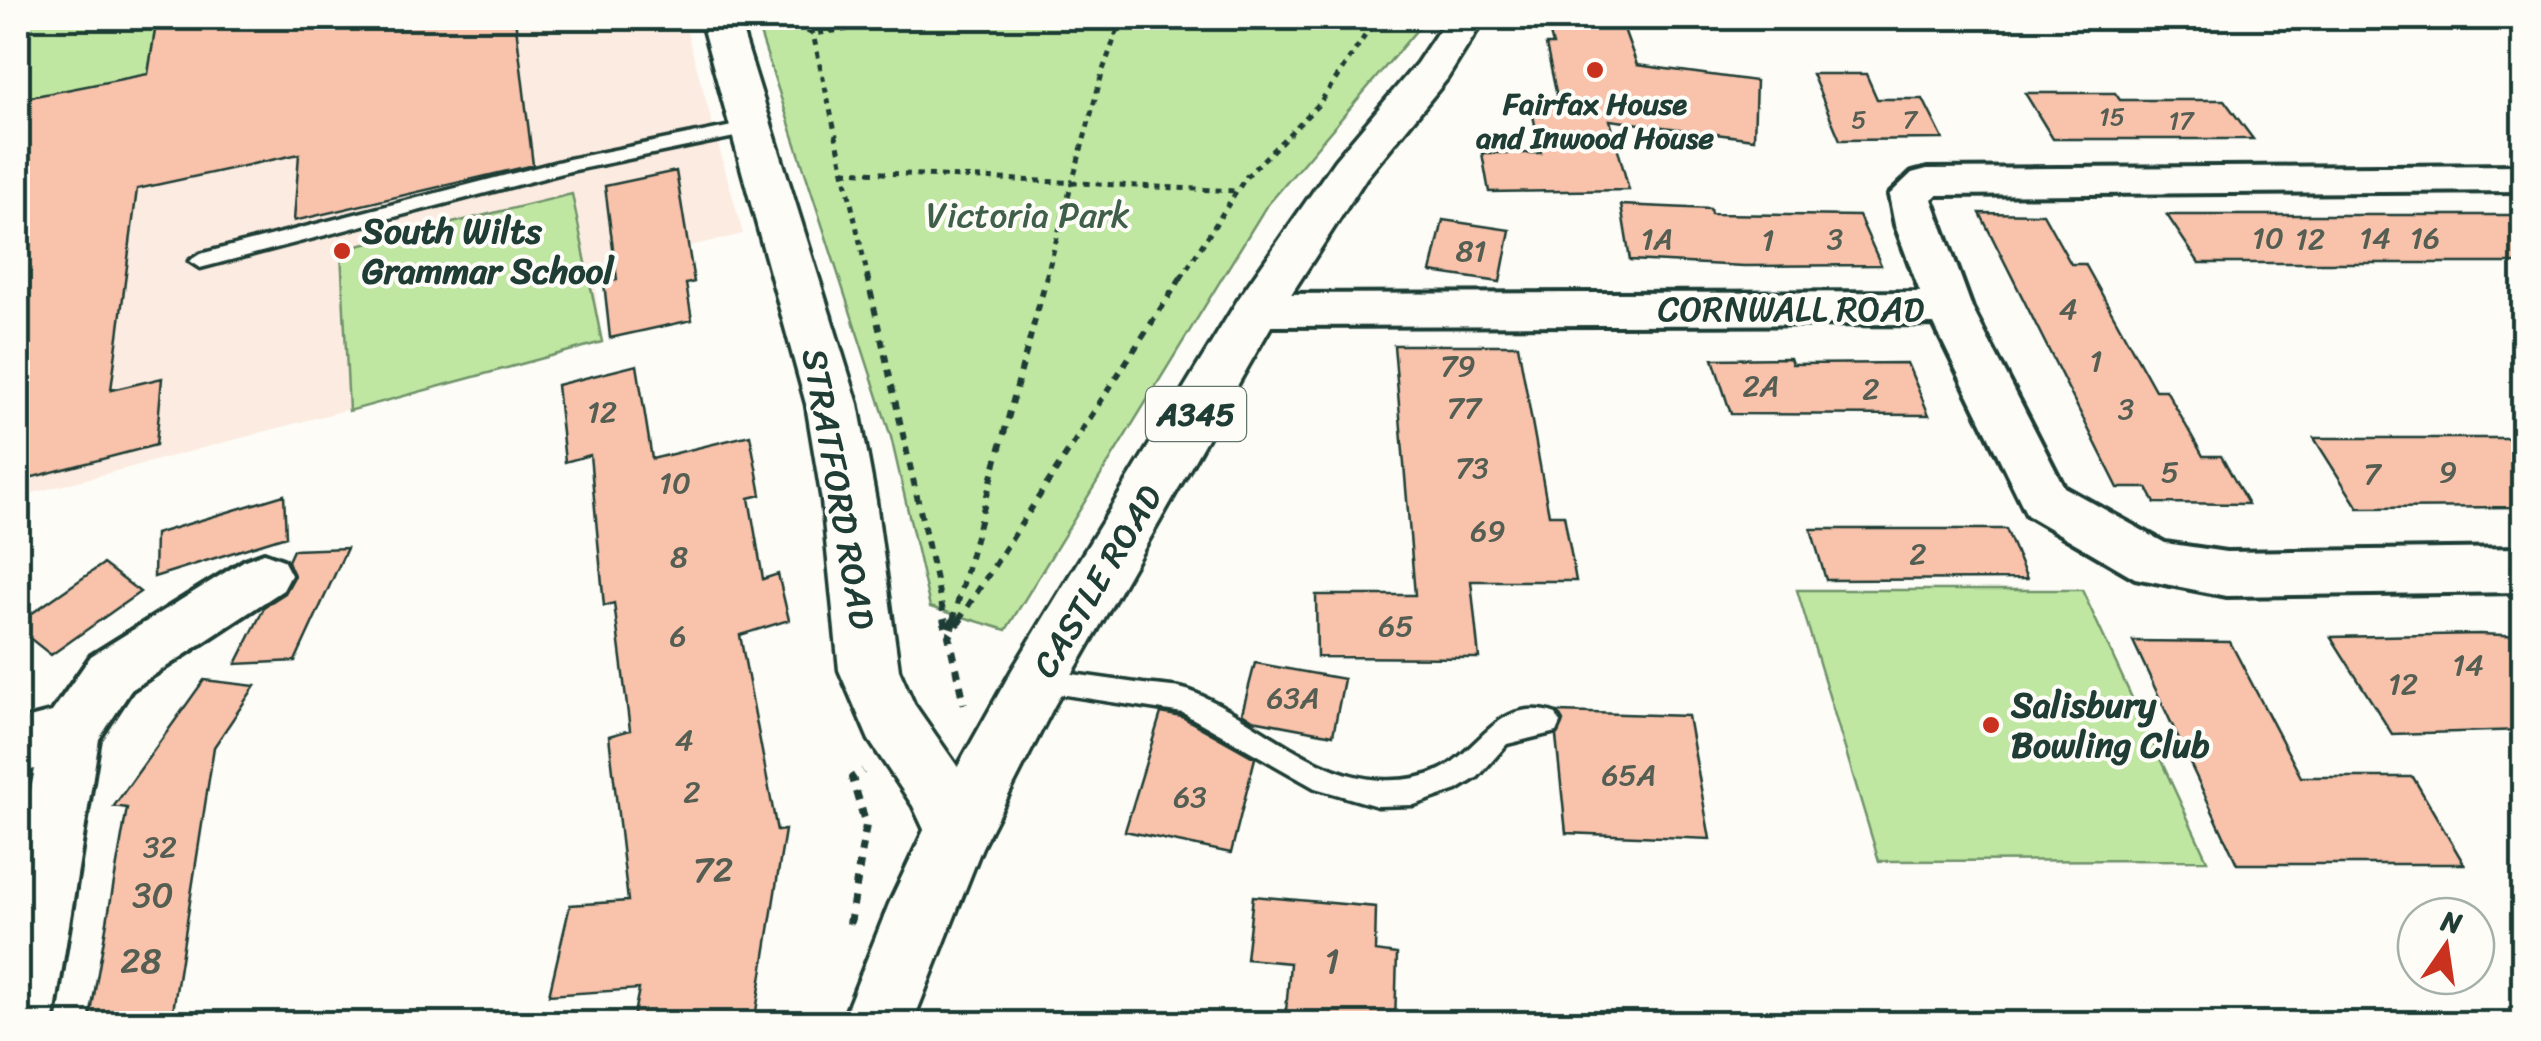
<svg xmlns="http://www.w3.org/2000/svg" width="2541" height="1041" viewBox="0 0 2541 1041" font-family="Sriracha,sans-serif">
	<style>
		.built { fill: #fcebe0 }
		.green { fill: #c0e7a2; stroke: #70926b; stroke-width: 2.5 }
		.building { fill: #f8c2ab; stroke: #1f3d34; stroke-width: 2.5 }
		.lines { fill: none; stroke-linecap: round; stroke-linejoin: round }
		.lane-casing { stroke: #1f3d34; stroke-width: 7 }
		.street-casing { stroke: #1f3d34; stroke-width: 8 }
		.secondary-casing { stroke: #1f3d34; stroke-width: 7 }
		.primary-casing { stroke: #1f3d34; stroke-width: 7 }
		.path-far2 { stroke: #1f3d34; stroke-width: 5; stroke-dasharray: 6 6; stroke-linecap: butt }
		.path-far1 { stroke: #1f3d34; stroke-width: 6; stroke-dasharray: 8 8; stroke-linecap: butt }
		.path { stroke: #1f3d34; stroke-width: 8; stroke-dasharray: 9 9; stroke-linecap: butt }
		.lane { fill: #fdfcf7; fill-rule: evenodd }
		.street { fill: #fdfcf7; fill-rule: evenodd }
		.secondary { fill: #fdfcf7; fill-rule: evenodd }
		.primary { fill: #fdfcf7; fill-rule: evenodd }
		.poi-dot { fill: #c8321e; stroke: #fdfcf7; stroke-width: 4 }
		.labels { text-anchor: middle; stroke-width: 8; stroke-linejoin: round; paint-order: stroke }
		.far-number-label { font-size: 25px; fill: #555e52 }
		.far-poi-label { font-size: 30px; font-weight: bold; fill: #1f3d34; stroke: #fdfcf7 }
		.number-label { font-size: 30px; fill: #555e52 }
		.shield { fill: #fdfcf7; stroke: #62766e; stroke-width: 2.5 }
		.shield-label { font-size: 32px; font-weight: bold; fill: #1f3d34 }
		.park-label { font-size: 35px; fill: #3f5f4a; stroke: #fdfcf7 }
		.poi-label { font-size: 35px; font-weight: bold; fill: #1f3d34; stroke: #fdfcf7; text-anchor: start }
		.street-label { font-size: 35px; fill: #1f3d34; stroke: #fdfcf7 }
		.near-number-label { font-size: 35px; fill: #555e52 }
	</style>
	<rect width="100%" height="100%" fill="#fdfcf7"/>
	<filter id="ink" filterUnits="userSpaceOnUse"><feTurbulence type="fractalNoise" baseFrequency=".01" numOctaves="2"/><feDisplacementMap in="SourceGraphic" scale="20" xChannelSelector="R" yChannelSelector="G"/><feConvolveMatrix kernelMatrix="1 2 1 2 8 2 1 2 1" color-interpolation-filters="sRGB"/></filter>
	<g filter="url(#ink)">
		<!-- built -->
		<path class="built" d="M18 18H683L743 234 593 268 602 342 18 497Z"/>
		<!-- green -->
		<path class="green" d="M18 18H157L148 75 26 98 18 126Z
			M755 18H1423L1420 26 1265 208 1006 630 930 607 891 437Z
			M572 194 602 342 349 411 341 250Z
			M1797 590H2082L2207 860 1879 861Z"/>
		<!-- building -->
		<path class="building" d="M157 18H515L533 165 294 221 299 154 137 189 111 390 162 378 156 445 18 481V131L25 98 148 74Z
			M1546 18H1620L1637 65 1756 81 1754 139 1610 120 1629 190 1489 192 1482 153H1541L1531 106H1559L1546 45H1553Z
			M1812 74H1866L1877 99H1923L1943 139 1840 140Z
			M2025 93H2115L2120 100H2224L2253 139H2053Z
			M676 171 694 282 686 284 692 320 610 338 604 282 617 280 605 186Z
			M1621 205 1710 209 1711 214 1859 216 1881 265 1744 266 1630 260Z
			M1980 213 2043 214 2071 264H2085L2155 390H2166L2203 456H2221L2248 504 2155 503 2147 488H2118Z
			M2167 215H2524V263H2199Z
			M1443 220 1510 230 1500 282 1431 272Z
			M1394 345H1518L1549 515H1564L1576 581H1471L1479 658 1317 657 1316 595H1415Z
			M1790 358 1792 364 1907 363 1929 415 1731 414 1713 359Z
			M637 365 652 459 750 435 761 495 749 498 763 579 778 574 789 620 740 635 777 831 785 830 754 1024H632L639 989 549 995 570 905 628 901 609 736 630 730 614 603 604 606 590 455 565 462 557 385Z
			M2314 438H2524V507L2358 508Z
			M284 495 286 536 154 577 155 534Z
			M1811 529H2006L2027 579 1826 580Z
			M347 548 295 661 236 664 265 606 285 593 294 577 288 561 293 550Z
			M103 564 140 592 51 655 18 629V623Z
			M2480 634 2524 636V730L2392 734 2331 637Z
			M2133 641 2230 642 2301 777H2413L2464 864H2237Z
			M1255 663 1344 679 1333 735 1253 720 1242 713Z
			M204 680 255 686 214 747 171 1024H89L127 808 114 806Z
			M1558 712 1688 716 1710 839 1566 833 1556 736 1563 721Z
			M1161 713 1182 717 1255 758 1231 853 1125 831Z
			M1253 896 1376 907 1375 951 1397 954 1395 1024H1285L1290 963 1246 959Z"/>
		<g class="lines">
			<defs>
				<path id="lane" d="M752 122 759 124V132L570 171 200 268 189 261 200 254 569 159Z
					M1037 669C1072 674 1108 679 1143 684 1160 686 1180 686 1195 693 1256 718 1312 776 1380 780 1400 781 1422 779 1440 770 1479 751 1499 694 1556 714L1560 723 1556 732 1507 744 1478 777 1457 790 1414 805 1377 806 1315 788 1183 713 1027 689 1023 681 1027 673Z"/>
				<path id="street" d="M2524 165V191L1937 195 1932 199 1972 308 2064 487 2165 543 2226 552 2524 548V592L2226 596 2135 578 2027 515 1934 324 1256 326 1240 321 1233 310 1240 299 1256 294 1920 292 1895 225 1889 195 1912 173 1927 169Z
					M264 553 283 560 291 575 283 590 131 690 99 739 53 1024H18V856L35 769 18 773V721L52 712 91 656 245 560Z"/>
				<path id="secondary" d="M700 18H738L858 404 876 501 899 670 914 704 957 766 990 830 980 851 957 860 934 851 913 806 869 740 839 670 822 501 806 404Z"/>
				<path id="primary" d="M1447 18H1485L1447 79 1366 178 1277 316 1054 706 982 847 912 1024H841L889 904 934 809 1012 670 1239 298 1335 160 1417 63Z"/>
			</defs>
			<!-- lane casing -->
			<use href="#lane" class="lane-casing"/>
			<!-- street casing -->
			<use href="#street" class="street-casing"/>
			<!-- secondary casing -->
			<use href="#secondary" class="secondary-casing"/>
			<!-- primary casing -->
			<use href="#primary" class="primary-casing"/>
			<!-- path-far2 -->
			<path class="path-far2" d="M805 18 813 34 868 278
				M796 26 813 34 929 18
				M844 171 1235 191
				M1046 278 1103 70 1122 18
				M1181 278 1246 177 1319 104 1377 18"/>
			<!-- path-far1 -->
			<path class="path-far1" d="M867 276 945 620
				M953 620 1047 276
				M959 620 1182 276"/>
			<!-- path -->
			<path class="path" d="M944 618 948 635
				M961 618 949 636 964 704
				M951 628 954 618
				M850 924 866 825 852 778 863 771"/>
			<!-- lane -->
			<use href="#lane" class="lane"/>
			<!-- street -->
			<use href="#street" class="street"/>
			<!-- secondary -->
			<use href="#secondary" class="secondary"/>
			<!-- primary -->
			<use href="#primary" class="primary"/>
		</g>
	</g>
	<!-- markers -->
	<g class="poi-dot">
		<circle cx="1595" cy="70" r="10"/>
		<circle cx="342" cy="251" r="10"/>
		<circle cx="1991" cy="725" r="10"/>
	</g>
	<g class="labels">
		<!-- far-number labels -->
		<g class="far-number-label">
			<text x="2112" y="125">15</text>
			<text x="1859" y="128">5</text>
			<text x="1910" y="128">7</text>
			<text x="2181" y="129">17</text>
		</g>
		<!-- far-poi labels -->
		<g class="far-poi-label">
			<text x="1595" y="114">Fairfax House<tspan x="1595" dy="34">and Inwood House</tspan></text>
		</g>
		<!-- number labels -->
		<g class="number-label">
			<text x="2268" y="248">10</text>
			<text x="2375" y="248">14</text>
			<text x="2425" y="248">16</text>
			<text x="1657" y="249">1A</text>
			<text x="1835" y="249">3</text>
			<text x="2310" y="249">12</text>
			<text x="1768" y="250">1</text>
			<text x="1471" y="261">81</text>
			<text x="2068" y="319">4</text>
			<text x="2096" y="371">1</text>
			<text x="1458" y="376">79</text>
			<text x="1761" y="396">2A</text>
			<text x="1871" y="399">2</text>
			<text x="1464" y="418">77</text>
			<text x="2126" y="419">3</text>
			<text x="602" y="422">12</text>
			<text x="1472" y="478">73</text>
			<text x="2170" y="482">5</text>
			<text x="2448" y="482">9</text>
			<text x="2372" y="484">7</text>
			<text x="675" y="493">10</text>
			<text x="1488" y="541">69</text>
			<text x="1918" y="564">2</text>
			<text x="679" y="567">8</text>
			<text x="1396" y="636">65</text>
			<text x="678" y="646">6</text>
			<text x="2468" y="675">14</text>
			<text x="2403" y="694">12</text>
			<text x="1293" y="708">63A</text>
			<text x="684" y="750">4</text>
			<text x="1629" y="785">65A</text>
			<text x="692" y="802">2</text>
			<text x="1190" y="807">63</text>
			<text x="160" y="857">32</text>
		</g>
		<!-- shield labels -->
		<rect class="shield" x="1146" y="387" width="100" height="54" rx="8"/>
		<g class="shield-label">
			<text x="1196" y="425">A345</text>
		</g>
		<!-- park labels -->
		<g class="park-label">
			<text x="1028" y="227">Victoria Park</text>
		</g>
		<!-- poi labels -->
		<g class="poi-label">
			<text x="362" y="243">South Wilts<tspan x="362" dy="40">Grammar School</tspan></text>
			<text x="2011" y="717">Salisbury<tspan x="2011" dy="40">Bowling Club</tspan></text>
		</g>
		<!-- street labels -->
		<g class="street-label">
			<text x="1791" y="321">CORNWALL ROAD</text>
			<text transform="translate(839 489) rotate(80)" y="12">STRATFORD ROAD</text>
			<text transform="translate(1097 581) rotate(-59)" y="12">CASTLE ROAD</text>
		</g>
		<!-- near-number labels -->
		<g class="near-number-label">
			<text x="713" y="882">72</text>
			<text x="153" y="907">30</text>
			<text x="141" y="973">28</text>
			<text x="1332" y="973">1</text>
		</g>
	</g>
	<!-- margin -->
	<rect width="2541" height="1041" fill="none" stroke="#fdfcf7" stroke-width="60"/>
	<rect x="30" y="30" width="2481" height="981" fill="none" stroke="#1f3d34" stroke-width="4" filter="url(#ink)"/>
	<!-- north arrow -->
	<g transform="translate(2446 946) rotate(13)"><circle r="48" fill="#fdfcf7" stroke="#a4b0a9" stroke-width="2.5"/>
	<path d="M0-8L18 38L0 25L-18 38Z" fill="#c8321e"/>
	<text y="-15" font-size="28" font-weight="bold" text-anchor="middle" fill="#1f3d34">N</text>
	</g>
</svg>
